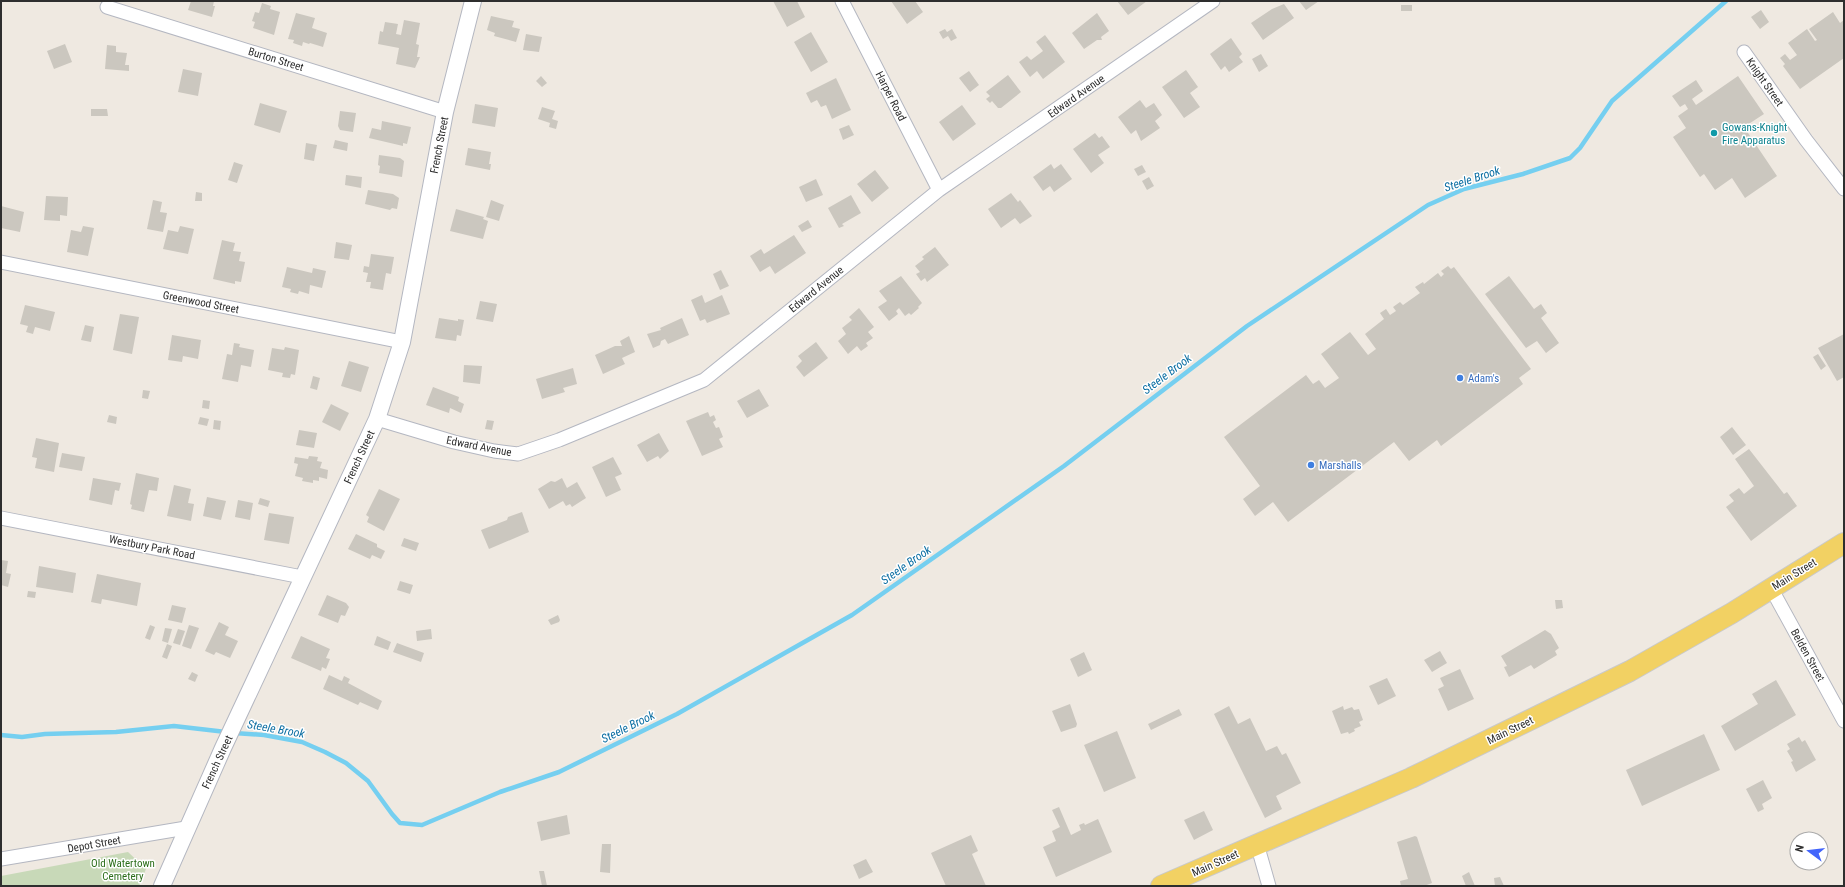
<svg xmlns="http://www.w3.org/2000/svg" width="1845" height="887" viewBox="0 0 1845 887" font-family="'Roboto Condensed',sans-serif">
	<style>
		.cemetery { fill: #c8d9b8 }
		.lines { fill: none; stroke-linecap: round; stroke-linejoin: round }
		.stream { stroke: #75cff0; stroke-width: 4.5 }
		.building { fill: #cbc7bf }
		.minor-casing { stroke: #b4b7c1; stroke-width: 15 }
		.tertiary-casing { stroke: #b4b7c1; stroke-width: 18 }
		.primary-casing { stroke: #c9c9c9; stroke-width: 22 }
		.minor { stroke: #fff; stroke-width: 13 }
		.tertiary { stroke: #fff; stroke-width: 16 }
		.primary { stroke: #f2d163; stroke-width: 20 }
		.culture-dot { fill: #0f9aa8; stroke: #fff; stroke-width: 1.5 }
		.shop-dot { fill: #3f7fe0; stroke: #fff; stroke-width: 1.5 }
		.labels { text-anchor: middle; stroke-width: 3; stroke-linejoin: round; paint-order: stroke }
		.street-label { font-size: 11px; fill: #2e2e2e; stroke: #fff }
		.culture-label { font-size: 11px; fill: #0d838f; stroke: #fff; text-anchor: start }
		.shop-label { font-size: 11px; fill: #366cbe; stroke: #fff; text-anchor: start }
		.park-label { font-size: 11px; fill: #2c6e1b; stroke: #fff }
		.water-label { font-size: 12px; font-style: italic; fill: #0d6fa3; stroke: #fff }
	</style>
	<rect width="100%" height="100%" fill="#efe9e1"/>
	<!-- cemetery -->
	<path class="cemetery" d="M128 852 146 869 139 886H1V876Z"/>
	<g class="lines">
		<!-- stream -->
		<path class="stream" d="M234 733 264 735 302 742 325 752 346 763 368 781 392 814 400 823 422 825 500 792 559 772 677 714 852 615 1064 466 1247 326 1428 205 1464 189 1523 174 1570 158 1580 148 1612 101 1726 1
			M1 735 22 737 45 734 116 732 174 726 226 732"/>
	</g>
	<!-- building -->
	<path class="building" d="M191 1H214L213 6H215L212 17 188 10Z
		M773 1H797L805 17 787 27Z
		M891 1H915L923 12 907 24Z
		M1117 1H1147L1128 15Z
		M1299 1H1319L1306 10Z
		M262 3 271 6 270 9 280 12 274 35 253 28 255 22 252 21 255 12 259 13Z
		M1284 4 1294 18 1263 40 1251 23 1272 9Z
		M1401 5H1412V11H1401Z
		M1761 10 1769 22 1760 29 1751 17Z
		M1833 12 1840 23 1844 20V58L1800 89 1783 66 1785 64 1780 58 1785 54 1790 60 1797 55 1788 43 1807 29 1815 41 1817 40 1809 29Z
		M296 13 315 18 312 28 327 33 323 47 310 43 309 44 303 42 302 46 293 43 294 40 288 39Z
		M1097 13 1109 31 1101 37 1102 40H1097L1084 49 1072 33Z
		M491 16 514 21 512 27 520 29 516 42 494 36 495 33 487 30Z
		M404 20 420 23 416 44 419 45 417 57H420L415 68 396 64 399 48 378 44 380 31 383 32 385 22 398 24 396 34 401 35Z
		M945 29 947 32 952 29 957 38 951 41 948 36 943 39 939 32Z
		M811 32 828 62 811 72 794 42Z
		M526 34 542 37 539 52 523 50Z
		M1045 35 1065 62 1043 79 1037 71 1030 77 1019 62 1027 56 1031 60 1043 51 1036 42Z
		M1231 38 1242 54 1239 57 1243 62 1229 72 1225 66 1221 70 1210 54Z
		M65 44 72 62 54 69 47 51Z
		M107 45 116 46V52L127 53 125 65H129V71L105 69Z
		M1261 54 1268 66 1259 72 1252 59Z
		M183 69 202 73 198 96 178 92Z
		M1186 70 1198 87 1190 93 1200 107 1184 118 1162 87Z
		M969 71 979 85 970 92 959 78Z
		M1008 75 1021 92 1001 108H998L992 101 990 103 986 99 990 96 986 92Z
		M541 76 547 83 542 87 536 81Z
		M1738 76 1764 114 1744 127 1777 176 1745 198 1732 178 1715 190 1704 174 1700 177 1673 137 1686 128 1678 116 1688 109 1685 104 1680 107 1672 96 1696 80 1703 91 1692 99 1696 105Z
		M836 78 851 110 832 119 826 105 821 107 817 100 811 103 806 93Z
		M1140 100 1146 108 1154 103 1162 115 1155 121 1160 128 1141 141 1136 130 1131 134 1118 117Z
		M260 103 287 111 280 133 254 125Z
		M475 104 498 108 495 127 472 123Z
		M962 105 976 124 953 141 939 122Z
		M542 107 555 111 552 119 558 121 556 129 549 127 550 123 538 119Z
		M91 109H107L108 116H91Z
		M340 111 356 113 353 132 340 130 338 126Z
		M382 121 411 127 407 144 403 143V146L369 138 372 128 381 130Z
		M849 125 854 135 843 140 839 129Z
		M1095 133 1099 138 1102 136 1110 147 1098 155 1104 163 1091 173 1073 149Z
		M335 140 348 143 347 151 333 148Z
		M306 143 317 145 314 161 304 159Z
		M468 148 491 152 489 164H491L490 170 465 165Z
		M379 155 400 158 404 161 402 177 379 173 380 166 378 165Z
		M234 162 243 165 237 183 228 180Z
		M1051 164 1054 169 1061 164 1072 179 1054 192 1050 186 1043 191 1033 177Z
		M1142 165 1146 172 1138 176 1134 169Z
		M875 170 889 188 872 202 857 184Z
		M346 175 362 177 361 188 345 185Z
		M1149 177 1154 186 1147 190 1142 181Z
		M816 179 823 195 806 202 799 187Z
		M368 190 393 194 399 198 397 209 392 208 390 210 365 204Z
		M196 192 202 193V201H195Z
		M1011 193 1018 202 1020 200 1032 216 1020 224 1015 218 1001 228 988 209Z
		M851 195 861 213 842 224 844 226 839 228 828 208Z
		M46 196 68 197 67 216 60 215V221L44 220Z
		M153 200 162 202 160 212 167 213 163 232 147 229Z
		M491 200 504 205 499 221 486 217Z
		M1 206 24 212 20 232 1 228Z
		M456 209 484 217 483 219 488 221 483 239 450 231Z
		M808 220 812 227 802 232 798 226Z
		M83 226 94 228 88 256 67 252 71 230 81 232Z
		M180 226 194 229 188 254 163 249 168 230 178 232Z
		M794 235 806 253 775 274 770 266 760 272 750 256 761 249 764 254Z
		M222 240 235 243 233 251 241 252 239 261 245 262 241 282 235 281V284L213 279Z
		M336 242 352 245 349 260 334 258Z
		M935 247 949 265 927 282 925 278 921 281 916 274 920 272 915 266 924 259 922 257Z
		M371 254 394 257 391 274 386 273 383 290 370 288 371 282H366L368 273 363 272 364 266 369 267Z
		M1448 266 1451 269 1454 267 1531 369 1519 378 1523 384 1441 446 1437 440 1409 461 1394 442 1288 522 1273 502 1255 516 1243 499 1260 486 1224 437 1306 375 1313 384 1319 380 1325 388 1339 378 1321 354 1350 332 1368 355 1376 349 1365 334 1384 319 1380 313 1386 309 1390 315 1396 311 1393 307 1400 302 1403 305 1420 293 1415 287 1423 282 1424 284 1438 273 1441 277 1444 274 1441 271Z
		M287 267 312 273 313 268 326 271 322 288 310 285 309 294 299 291 298 294 290 292 291 289 282 287Z
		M721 270 729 286 720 290 713 274Z
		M901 276 922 303 918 307 919 308 911 315 909 313 905 316 899 308 896 311 898 314 889 321 878 307 887 301 879 291Z
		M1509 276 1534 309 1541 304 1547 313 1541 318 1559 343 1546 353 1537 341 1526 348 1485 294Z
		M702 295 705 303 722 295 730 314 707 323 705 319 700 321 691 300Z
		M480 301 497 304 493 322 476 319Z
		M25 305 55 312 50 331 35 327 33 334 26 332 28 326 20 324Z
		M859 308 874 327 868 332 873 338 866 343 868 346 861 351 857 346 848 354 838 341 846 334 842 328 852 320 849 317Z
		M120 314 139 317 132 354 113 350Z
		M439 318 458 321V319L464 320 461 336 457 335 456 341 435 338Z
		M682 318 689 335 668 344 665 339 661 341 660 345 653 348 647 334 661 330 660 328Z
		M85 325 94 327 91 342 81 340Z
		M1844 334V377L1837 381 1818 348Z
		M172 335 201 340 198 359 183 356 182 362 168 360Z
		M629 336 635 352 622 358 625 364 603 374 595 355 615 346H622L620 341Z
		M816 342 828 358 804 377 796 367 802 361 798 356Z
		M234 343 240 344 239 347 254 350 251 367 241 365 238 382 222 379 227 354 232 355Z
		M285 347 299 350 295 375 291 374 290 378 282 377 283 373 268 370 272 348 284 350Z
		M1818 354 1826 366 1821 370 1813 357Z
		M349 361 369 367 361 392 341 386Z
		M464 365 482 366 480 384 463 382Z
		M573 368 577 384 563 388 565 392 542 399 536 379Z
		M313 376 320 378 317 390 310 388Z
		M433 387 459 397 458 401 464 404 461 413 450 408 449 413 426 405Z
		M759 389 769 406 747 418 737 401Z
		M143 390 150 391 148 399 142 398Z
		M203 400 210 401 209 409 202 408Z
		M331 404 349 413 340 431 322 422Z
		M708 412 710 417 714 415 716 420 713 422 716 428 719 427 723 437 719 439 723 447 702 456 686 421Z
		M109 415 117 417 116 424 107 422Z
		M200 417 209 419 207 426 198 424Z
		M214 420 221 421 220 430 213 429Z
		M487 420 494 421 492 430 485 429Z
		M1732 427 1746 445 1733 455 1720 437Z
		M299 430 317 433 314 448 296 445Z
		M659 433 669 451 660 459 658 456 647 462 637 445Z
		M36 438 59 443 54 472 35 468 37 458 32 457Z
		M1749 449 1784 494 1787 492 1797 506 1751 541 1726 507 1734 501 1729 495 1739 488 1744 494 1754 486 1735 459Z
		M62 453 85 457 82 471 59 467Z
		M309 456 318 457 317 461 322 462 320 468 328 470 327 479 319 477V481L313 480V483L302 481 303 478 295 476 298 464 294 463 295 457 308 459Z
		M613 457 622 474 615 477 621 490 606 497 592 467Z
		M136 473 159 478 157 491 149 490 144 512 131 509 132 505 130 504Z
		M93 478 121 483 119 491 115 490 112 505 89 500Z
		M562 478 567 488 577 482 586 498 572 507 570 504 566 506 563 501 549 509 538 489 551 481 555 482Z
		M174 485 191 489 188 503 194 504 191 521 167 516Z
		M379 489 400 499 384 531 367 522 369 517 366 515Z
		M207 497 226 501 221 520 203 516Z
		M260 498 270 501 268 507 258 504Z
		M238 500 253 503 250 520 235 517Z
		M522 512 529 532 489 549 481 530 507 520 508 517Z
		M269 513 294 517 289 544 264 540Z
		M356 534 377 544V547L385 551 381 559 372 555 370 559 348 549Z
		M404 538 419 543 416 551 401 546Z
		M1 560 8 561 6 573 11 574 8 587 1 585Z
		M39 566 76 573 73 593 36 587Z
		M97 574 141 583 137 606 102 599 101 604 91 602Z
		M400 581 413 585 410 594 397 590Z
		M28 591 36 592 35 598 27 597Z
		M327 595 346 603 349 607 345 616 341 615 338 623 318 615Z
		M1555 600H1562L1563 608 1556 609Z
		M172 605 186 608 182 623 168 620Z
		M558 615 560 620 559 622 551 625 548 620Z
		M219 622 229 627 225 635 238 641 230 658 216 652 214 655 205 651Z
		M150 625 155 627 150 640 145 638Z
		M189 625 199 628 191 649 182 646Z
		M165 628 172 629 168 643 162 641Z
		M178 629 185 631 180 645 173 643Z
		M431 629 432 639 417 641 416 631Z
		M1545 630 1551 634 1559 648 1555 651 1557 655 1534 669 1531 665 1509 677 1504 667 1507 666 1501 656Z
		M301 636 330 649 326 658 330 659 326 669 322 667 321 671 291 658Z
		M377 636 391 642 388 650 374 645Z
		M397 643 424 653 421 662 393 652Z
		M167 644 172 646 167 659 162 657Z
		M1440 651 1447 663 1432 672 1424 660Z
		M1084 652 1092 670 1078 677 1070 659Z
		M1460 669 1474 699 1448 711 1438 689 1444 686 1440 678Z
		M192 672 198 675 195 682 188 679Z
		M329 675 342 681 344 676 350 679 348 683 382 701 378 710 360 702 358 705 323 689Z
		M1387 678 1396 696 1378 705 1369 686Z
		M1776 680 1796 715 1735 751 1721 726 1758 704 1752 694Z
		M1070 704 1077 724 1076 727 1061 732 1052 711Z
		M1229 706 1238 724 1250 718 1266 751 1277 746 1282 755 1286 753 1301 783 1276 796 1282 809 1265 818 1214 714Z
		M1343 706 1344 710 1352 707 1354 710 1359 709 1363 720 1359 722 1361 726 1354 729 1355 731 1349 734 1348 732 1341 734 1332 711Z
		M1179 709 1182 715 1151 730 1148 724Z
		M1117 731 1136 778 1104 792 1084 745Z
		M1704 734 1720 770 1642 806 1626 770Z
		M1799 737 1802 742 1805 740 1816 760 1796 772 1791 762 1793 761 1787 751 1790 749 1787 744Z
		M1763 780 1772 798 1762 804 1764 809 1758 812 1746 789Z
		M1059 807 1071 835 1081 830 1079 825 1084 823 1085 825 1098 819 1112 852 1056 877 1043 847 1056 841 1052 831 1060 827 1052 810Z
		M1204 811 1213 830 1194 840 1184 820Z
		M567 815 570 834 541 841 537 822Z
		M971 835 978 851 972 854 986 886H946L931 853Z
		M1415 836 1417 837 1432 883 1424 886H1401L1400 881 1408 879 1397 842Z
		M602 844H611L610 873 600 872Z
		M866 859 873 872 859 879 853 865Z
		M539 871H544L547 886H542Z
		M1469 872 1475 886H1466L1462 876Z
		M1500 877 1504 886H1495L1494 878Z"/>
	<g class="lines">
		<defs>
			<path id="minor" d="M842 1 939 190
				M107 7 445 112
				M1744 52 1806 140 1844 189
				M1 262 402 342
				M377 419 454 442 494 451 518 454 559 440 704 380 939 190 1213 1
				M1 518 302 577
				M1771 588 1844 721
				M1257 844 1269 886
				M1 859 186 828"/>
			<path id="tertiary" d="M162 886 223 748 377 419 402 342 445 112 473 1"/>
			<path id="primary" d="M1161 886 1411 778 1630 671 1732 613 1844 543"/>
		</defs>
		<!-- minor casing -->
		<use href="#minor" class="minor-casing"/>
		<!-- tertiary casing -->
		<use href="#tertiary" class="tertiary-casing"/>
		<!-- primary casing -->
		<use href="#primary" class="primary-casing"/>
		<!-- minor -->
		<use href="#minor" class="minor"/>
		<!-- tertiary -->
		<use href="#tertiary" class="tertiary"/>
		<!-- primary -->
		<use href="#primary" class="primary"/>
	</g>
	<!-- markers -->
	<circle class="culture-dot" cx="1714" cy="133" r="4"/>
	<g class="shop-dot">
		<circle cx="1460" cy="378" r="4"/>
		<circle cx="1311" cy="465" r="4"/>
	</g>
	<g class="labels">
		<!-- street labels -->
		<g class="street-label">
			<text transform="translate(276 59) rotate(17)" y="4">Burton Street</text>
			<text transform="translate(1765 82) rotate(55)" y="4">Knight Street</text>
			<text transform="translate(891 96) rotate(63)" y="4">Harper Road</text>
			<text transform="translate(1076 96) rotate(-35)" y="4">Edward Avenue</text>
			<text transform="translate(439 145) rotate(-79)" y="4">French Street</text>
			<text transform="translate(816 289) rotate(-39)" y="4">Edward Avenue</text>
			<text transform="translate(201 302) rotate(11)" y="4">Greenwood Street</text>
			<text transform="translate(479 446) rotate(11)" y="4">Edward Avenue</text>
			<text transform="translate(359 457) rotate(-65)" y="4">French Street</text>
			<text transform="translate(152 547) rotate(11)" y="4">Westbury Park Road</text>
			<text transform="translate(1794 574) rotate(-32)" y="4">Main Street</text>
			<text transform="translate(1808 655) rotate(61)" y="4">Belden Street</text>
			<text transform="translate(1510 730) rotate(-26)" y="4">Main Street</text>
			<text transform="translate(217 762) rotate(-65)" y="4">French Street</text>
			<text transform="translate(94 844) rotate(-10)" y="4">Depot Street</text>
			<text transform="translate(1215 863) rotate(-24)" y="4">Main Street</text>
		</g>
		<!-- culture labels -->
		<g class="culture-label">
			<text x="1722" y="131">Gowans-Knight<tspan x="1722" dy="13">Fire Apparatus</tspan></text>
		</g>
		<!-- shop labels -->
		<g class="shop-label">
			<text x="1468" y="382">Adam's</text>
			<text x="1319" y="469">Marshalls</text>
		</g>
		<!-- park labels -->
		<g class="park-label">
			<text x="123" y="867">Old Watertown<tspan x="123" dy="13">Cemetery</tspan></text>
		</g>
		<!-- water labels -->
		<g class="water-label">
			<text transform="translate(1472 179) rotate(-18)" y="4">Steele Brook</text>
			<text transform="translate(1167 374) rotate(-37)" y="4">Steele Brook</text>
			<text transform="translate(906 565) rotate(-35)" y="4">Steele Brook</text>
			<text transform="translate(628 727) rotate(-26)" y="4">Steele Brook</text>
			<text transform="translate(276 729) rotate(10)" y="4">Steele Brook</text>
		</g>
	</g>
	<!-- border -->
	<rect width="1845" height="887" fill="none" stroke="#2e2e2e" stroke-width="4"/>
	<!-- north arrow -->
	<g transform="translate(1809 851) rotate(285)"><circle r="19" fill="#ffffff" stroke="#ababab"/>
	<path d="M0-3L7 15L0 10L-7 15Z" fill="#4264fb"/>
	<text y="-6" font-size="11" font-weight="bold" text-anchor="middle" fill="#2e2e2e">N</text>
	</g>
</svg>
